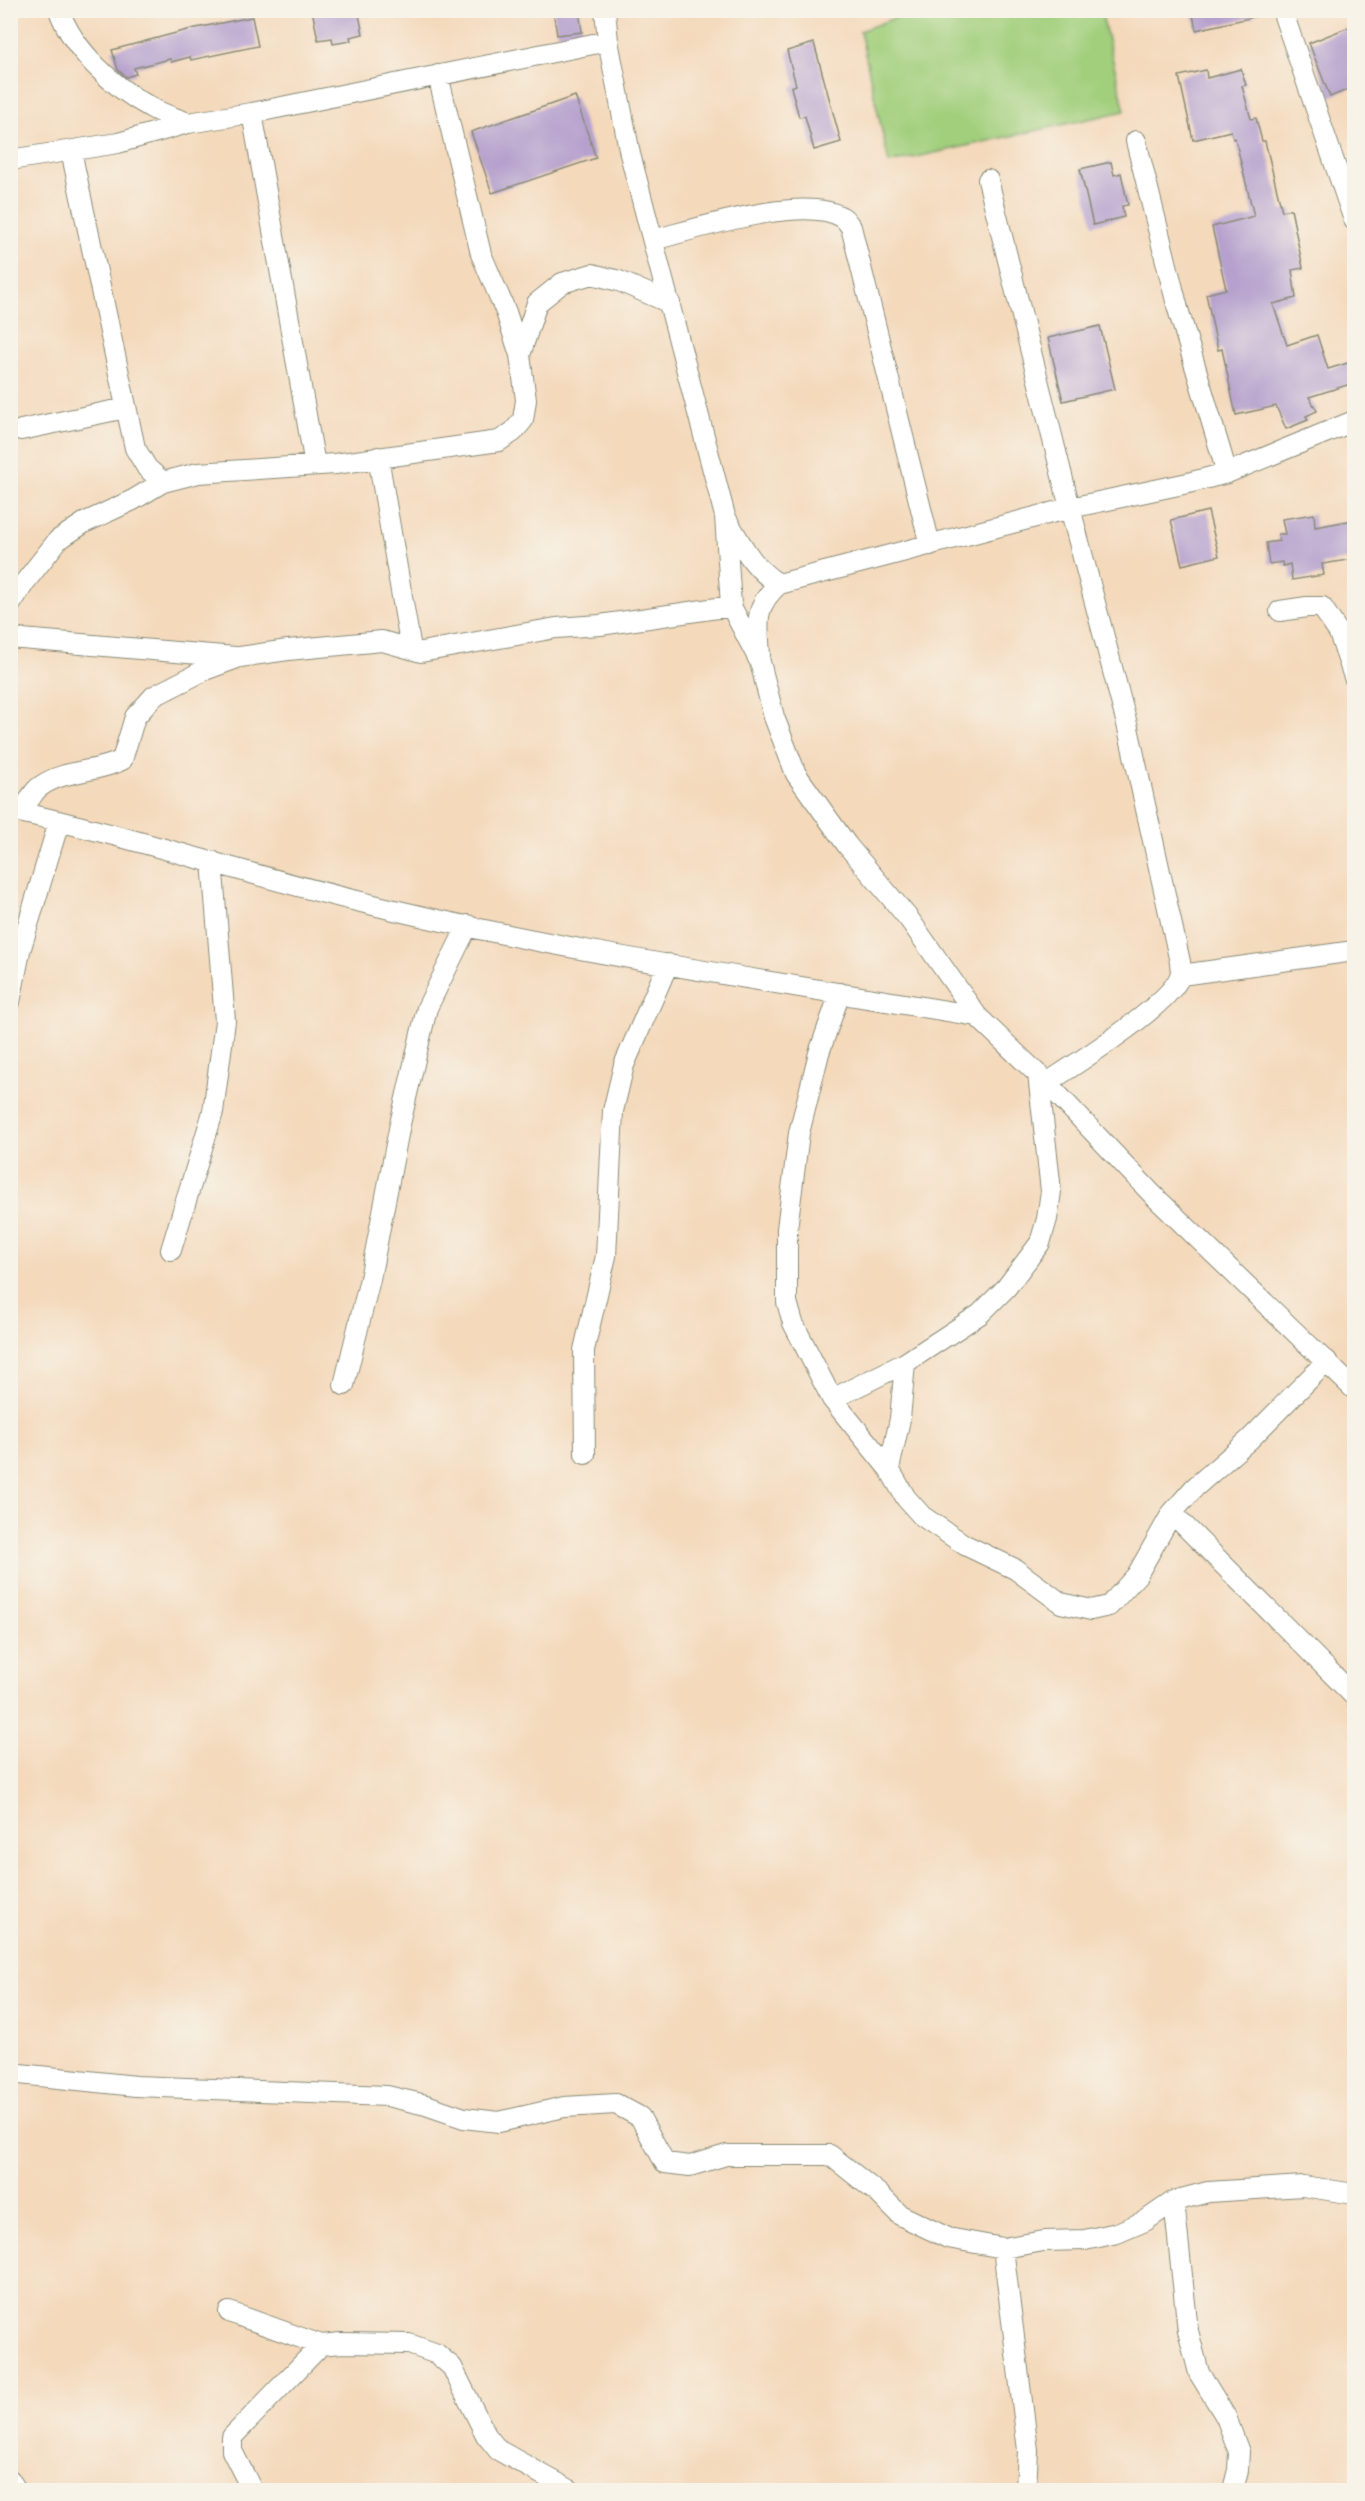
<svg xmlns="http://www.w3.org/2000/svg" width="1365" height="2501" font-family="'Gochi Hand',sans-serif">
<rect width="100%" height="100%" fill="#f7f3e8"/>
<filter id="ink" filterUnits="userSpaceOnUse"><feTurbulence type="fractalNoise" baseFrequency=".0167" numOctaves="2"/><feDisplacementMap in="SourceGraphic" scale="12" xChannelSelector="R" yChannelSelector="G"/><feConvolveMatrix kernelMatrix="1 2 1 2 8 2 1 2 1" color-interpolation-filters="sRGB"/></filter>
<filter id="wash" filterUnits="userSpaceOnUse"><feTurbulence type="fractalNoise" baseFrequency=".008" numOctaves="4" result="noise"/><feDisplacementMap in="SourceGraphic" scale="24" xChannelSelector="R" yChannelSelector="G"/><feGaussianBlur stdDeviation="1.35" result="paint"/><feColorMatrix in="noise" values="0 0 0 0 0 0 0 0 0 0 0 0 0 0 0 0 0 1.4 0 .05"/><feComposite in="paint" operator="in"/></filter>
<g filter="url(#wash)">
<rect width="100%" height="100%" fill="#f4d9bb"/>
<path fill="#a1cf7c" stroke="#608658" stroke-width="1.5" d="M913,11h188l24,100 -236,52 -29,-132z"/>
<g id="blocks">
<path fill="#b6a1ce" d="M312,10h46l5,24 -13,3 1,4 -18,3 -1,-6 -14,2z
M553,10h26l3,22 -25,3z
M1192,10h62v7l-58,13z
M252,17l6,29 -67,14 -1,-3 -19,5 -1,-3 -36,9 2,6 -10,3 -8,-7 -6,-20 79,-21z
M1354,25v62l-24,10 -21,-54z
M814,43l27,99 -27,8 -9,-34 -6,1 -8,-30 5,-2 -9,-34z
M1241,69l5,16 -4,1 9,33 5,-1 6,23h3l17,70 9,-2 12,59 -11,2 4,28 -23,6 14,41 30,-10 11,34 26,-8v22l-45,14 8,14 -11,5 2,4 -22,9 -10,-23 -40,9 -14,-66 -4,1 -12,-56 20,-5 -14,-62 42,-11 -19,-78 -2,1 -2,-8 -38,9 -14,-64 27,-6 1,8z
M575,96l21,62 -104,35 -21,-61z
M1111,162l3,13 7,-2 7,32 -6,1 2,11 -31,8 -13,-56z
M1100,326l15,63 -52,12 -15,-63z
M1208,511l11,45 -37,9 -11,-45z
M1314,514l1,13 39,-7v39l-32,5 2,11 -32,5 -2,-16 -7,2 -1,-4 -13,2 -3,-21 13,-2 -1,-7h7l-3,-15z"/>
</g>
</g>
<g filter="url(#ink)">
<use href="#blocks" fill-opacity="0" stroke="#8a8b78" stroke-width="1.5"/>
<g fill="none" stroke-linecap="round" stroke-linejoin="round">
<defs>
<path id="minor" d="M59,10c14,40 54,77 91,97 11,7 26,11 38,16
M605,10l3,31 22,113 95,362 6,90 29,56 14,55 22,57 51,71 62,74 68,97 70,67 106,112 201,194
M1282,10l72,210
M252,113l63,352
M1136,141l42,168 49,164
M71,151l64,297 12,20 16,14
M10,160l108,-17 70,-20 64,-10 356,-72
M988,180l82,328 58,220 52,234c0,4 2,10 0,14 -10,29 -105,88 -133,107
M653,240c43,-11 150,-46 189,-23 4,2 6,7 9,10l79,318
M520,355l17,-52 25,-20 30,-9 27,7 51,22
M21,430l105,-22
M378,457l33,192
M727,520c15,25 26,49 52,64
M10,605l15,-23 33,-42 26,-17 49,-23 30,-18 35,-9 137,-9 164,-23 14,-9 10,-12 3,-20 -6,-45 -14,-43 -25,-58 -43,-179
M1280,611l27,-4h15l17,26 15,44
M10,638l225,19
M760,655c-2,-32 -7,-48 19,-71l291,-76 118,-25 39,-10 127,-52
M10,810c117,25 231,63 347,91 204,51 413,80 620,115
M22,812c5,-8 11,-21 19,-26 24,-17 56,-13 81,-26l13,-43 19,-21 51,-26 35,-13 48,-7 94,-9 39,11 135,-24 44,-3 131,-19
M1181,975l173,-24
M840,993l-21,60 -20,80 -12,96v73l6,21 39,76 57,70 17,29 16,18 43,29 50,24 46,34 30,7 18,-4 28,-31 35,-62 22,-25 55,-48 78,-79
M10,1002l10,-51 39,-129
M171,1250l42,-138 12,-91 -13,-160
M344,1385l26,-106 30,-155 27,-116 41,-83
M832,1399l73,-36 75,-49 26,-26 34,-45 7,-24 4,-28 -13,-117
M585,1454l-1,-104 22,-94 7,-145 11,-46 44,-101
M889,1469l11,-50 5,-56
M1172,1513l182,183
M10,2073l126,13 251,10 39,9 38,13 35,4 65,-15 52,-3 24,13 25,46 25,3 36,-11h104l49,39 21,21 48,23 55,10 41,-7 41,-1 32,-7 28,-12 29,-20 34,-9 95,-6 51,8
M1174,2201l14,130 11,42 27,44 13,35 -1,18 -5,20
M1003,2248l25,202 -2,40
M229,2312l92,33 20,-2 68,1 28,10 15,13 34,68 12,15 72,40
M10,2480l6,10
M252,2490l-20,-39v-14l89,-92"/>
</defs>
<use href="#minor" stroke="#8a8b78" stroke-width="22"/>
<use href="#minor" stroke="#fff" stroke-width="20"/>
</g>
</g>
<rect width="1365" height="2501" fill="none" stroke="#f7f3e8" stroke-width="36"/>
</svg>
